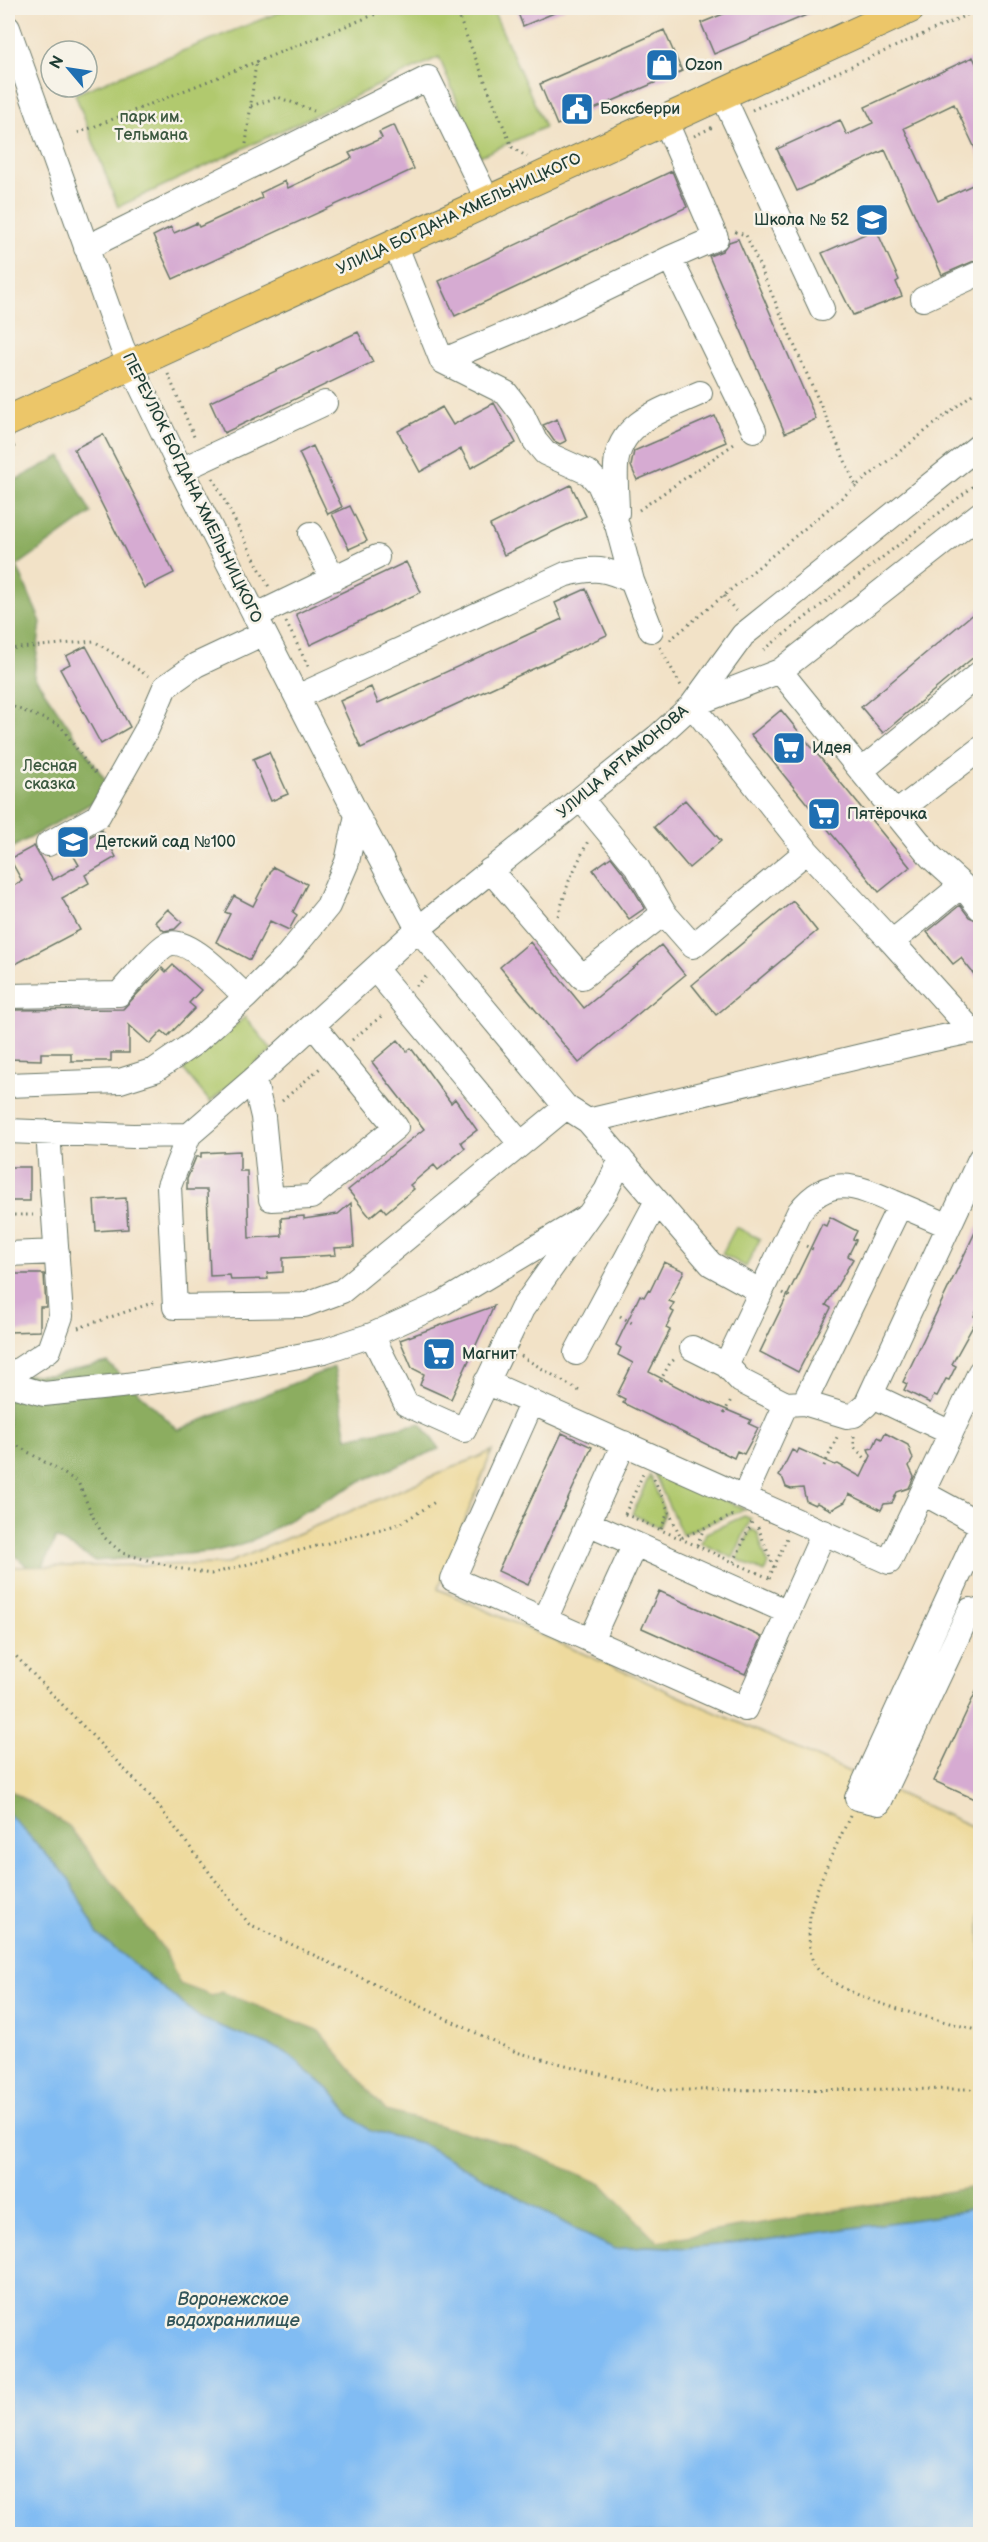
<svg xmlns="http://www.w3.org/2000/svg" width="988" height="2542" font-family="'Balsamiq Sans',sans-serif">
<rect width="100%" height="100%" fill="#f7f3e8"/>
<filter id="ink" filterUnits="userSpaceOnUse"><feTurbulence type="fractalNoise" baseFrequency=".0167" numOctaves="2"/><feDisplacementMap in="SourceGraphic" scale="12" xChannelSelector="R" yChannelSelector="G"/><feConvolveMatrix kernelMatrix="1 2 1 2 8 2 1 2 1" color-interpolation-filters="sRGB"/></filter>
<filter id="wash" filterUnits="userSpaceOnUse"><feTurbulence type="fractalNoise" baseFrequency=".008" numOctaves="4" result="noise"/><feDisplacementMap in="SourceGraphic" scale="24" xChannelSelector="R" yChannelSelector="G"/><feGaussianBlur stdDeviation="1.35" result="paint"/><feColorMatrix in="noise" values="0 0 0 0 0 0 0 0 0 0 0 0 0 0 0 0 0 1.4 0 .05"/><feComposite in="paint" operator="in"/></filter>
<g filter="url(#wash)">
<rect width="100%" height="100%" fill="#f2e2c7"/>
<path fill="#b1c96e" stroke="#688351" stroke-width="1.5" d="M290,8h202l53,119 -65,29 -41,-99 -321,150 -43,-113z
M245,1017l27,33 -62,52 -27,-33z
M736,1227l24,12 -14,28 -24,-13z
M652,1469l93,40 -63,25z
M650,1475l15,38 -6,14 -27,-13z
M744,1516l7,3 -18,39 -32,-15 5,-10z
M751,1529l6,3 11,32 -4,8 -27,-13z"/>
<path fill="#8cad61" stroke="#56754a" stroke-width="1.5" d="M61,456l30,57 -74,53 24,56 -7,54 79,115 -105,59v-366z
M107,1362l71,68 156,-63 13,71 74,-15 18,26 -78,32 -114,62 -36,9 -116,9 -39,-23 -18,39 -30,-29v-174l41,1z
M8,1789l61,37 96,125 15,33 42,8 96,38 68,81 123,33 93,40 55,57 323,-55v20l-32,9 -198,27 -65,6 -39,-2 -31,3 -29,-14 -165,-92 -51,-12 -19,-15 -19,-24 -47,-40 -85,-34 -102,-83 -29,-56 -61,-66z"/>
<path fill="#eeda9e" stroke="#868c69" stroke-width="1.5" d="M492,1451l-54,138 542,241v356l-323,55 -55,-57 -93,-40 -123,-33 -68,-81 -96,-38 -10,4 -32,-12 -15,-33 -96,-125 -61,-37v-222l218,-3z"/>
<path fill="#81bcf3" stroke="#507c94" stroke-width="1.5" d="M8,1813l61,66 29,56 102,83 85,34 47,40 19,24 19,15 51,12 165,92 29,14 31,-3 39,2 65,-6 198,-27 32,-9v328h-972z"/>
<g id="blocks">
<path fill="#d6abd2" d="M516,8h50l-43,18z
M738,8h85l-109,46 -13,-31z
M664,30l18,41 -125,54 -17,-41z
M973,57l8,17v87l-27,-57 -50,24 34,73 43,-20v77l-39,17 -57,-125 -88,41 -20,-42 63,-29 7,15 26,-12 -8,-16z
M394,125l20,44 -241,110 -20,-43 18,-9 3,6 23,-10 2,4 63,-29 -2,-5 25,-12 3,7 64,-30 -3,-5 33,-15 -3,-6z
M672,171l15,36 -232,109 -16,-35z
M876,229l23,51 -3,2 6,14 -49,19 -31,-62z
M738,239l78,180 -31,14 -76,-177 13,-5 7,-9z
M358,332l15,30 -149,71 -14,-31z
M494,403l22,40 -45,25 -10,-19 -41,23 -22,-41 44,-24 11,18z
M715,416l11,26 -89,38 -6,-14 3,-15z
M557,419l9,22 -6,3 -6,-3 -11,-16z
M103,434l71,139 -30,15 -70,-139z
M313,446l29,61 -14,7 -29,-61z
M571,485l15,31 -82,39 -14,-30z
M350,506l17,35 -18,8 -17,-35z
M406,562l15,30 -111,53 -14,-31z
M586,589l21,46 -246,113 -21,-47 31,-14 7,16 184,-84 -7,-16z
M981,607v44l-98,82 -22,-26z
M86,646l44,81 -29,17 -41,-75 10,-5 -4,-8z
M781,710l129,157 -31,25 -128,-157z
M269,752l19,42 -17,7 -18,-42z
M685,800l36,41 -32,27 -35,-41z
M102,830l14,27 -31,18 4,8 -27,15 18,32 -72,38v-79l14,-8 -12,-22 24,-13 19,34 26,-15 -10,-17z
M611,857l14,18 20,33 -16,11 -36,-49z
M273,867l34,17 -14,28 4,3 -8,15 -19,-9 -20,39 -34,-18 14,-28 -5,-2 9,-16 19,10z
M793,901l24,30 -101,84 -24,-30z
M960,905l9,12 12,5v61l-20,-25 -8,6 -26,-32z
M168,909l14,13 -7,7 -11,2 -9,-9z
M530,942l54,66 77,-63 24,30 -106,88 -79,-96z
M173,965l28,25 -12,13 6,5 -27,28 -6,-5 -12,13 -21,-19v28h-18v8h-40v-8h-30v7l-33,-1v-49l115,-1 39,-41 4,4z
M398,1040l9,11 4,-3 40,55 4,-4 22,31 -16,12 4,6 -27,22 -4,-5 -24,20 4,4 -28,23 -4,-5 -12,10 -22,-27 76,-61 -52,-67z
M240,1151v20h7l2,67 33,-2 -1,-18 23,-2v3l34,-5 13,-11 3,44 -19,1 1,7 -53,3v14l-16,1 1,6 -37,1 -1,-5 -20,1 -3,-86h-20v-11l9,-22h5v-4z
M8,1167h22v34h-22z
M126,1198l2,31 -32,2 -2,-31z
M830,1217l27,14 -4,8 3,1 -8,16 5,3 -27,46 5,3 -33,64 -38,-20 62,-128 4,2z
M981,1220v83l-7,13 4,1 -26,47 4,2 -7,14 -3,-1 -9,17 -3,-1 -4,8 -26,-13 3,-6 -4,-2z
M664,1262l20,9 -15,30 5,2 -4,7 4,2 -8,16 4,2 -21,42 54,28 48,20 -2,4 9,4 -14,26 -7,-3 -3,7 -111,-55 2,-4 -8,-4 16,-32 -15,-8 3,-7 -5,-3 24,-50 4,2 4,-7 2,1z
M8,1274h36l2,33h-6v24l-32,1z
M494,1306l-43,93 -31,-14 4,-11 -12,-6 -12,-28z
M562,1433l30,14 -64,138 -30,-14z
M885,1433l23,12 5,14 -4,7 5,11 -5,11 -12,4 -5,11 -8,1 -3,6 -32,-16 -4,8 -14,8 -14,-7 -2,2 -9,-4 -3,-13 -12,1 -5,-2 -3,-8 -4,-3 13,-26 5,3 2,-4 36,16 3,-1 23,13 10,-21 -3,-7 5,-1 5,-11 4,2z
M659,1591l103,46 -17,37 -103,-46z
M981,1681v121l-47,-21z"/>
</g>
</g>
<g filter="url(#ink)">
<use href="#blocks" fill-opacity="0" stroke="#697767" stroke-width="1.5"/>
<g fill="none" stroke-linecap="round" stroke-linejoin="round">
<defs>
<path id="minor" d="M8,28l114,319 59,123 176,345 61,114 148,178 22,14 341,-81 43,-9 8,1
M722,94l100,215
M665,120l51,118 -46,20 84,172
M395,244l47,117 116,-49 112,-54
M86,248l342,-170 60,123
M923,299l57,-26
M442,361l64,32 16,21 13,27 10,12 44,20 10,11 18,41 15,56 19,49
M181,470l144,-67
M617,513c0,-15 -2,-31 -1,-47 2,-45 50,-57 84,-73
M311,534l22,45
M255,616l122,-59
M780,671l151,186 31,28 18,23
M297,697l269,-123c29,-7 39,-6 66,7
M861,771l119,-98
M581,799l56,68 27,46
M896,813l84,-64
M48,844l50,-28 48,-85 19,-44 31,-22 68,-32
M490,870l92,107 82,-64 29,33 114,-95
M962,885l-70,57 80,89
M892,942l-85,-91 -115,-146 88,-34 200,-157
M375,969l145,174
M8,996l111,-2c9,-10 40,-47 49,-50 21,-8 63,39 78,53
M254,1079l9,38 8,82 40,-2 85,-70 -83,-102
M8,1085l112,-4 35,-11 38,-26 53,-47 40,-40 42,-51 19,-44 10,-47
M588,1121l123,143 49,27
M8,1131l125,5 56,-1 65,-56 164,-150 239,-192 35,-32 51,-70 237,-190
M189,1135l-20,51 6,121 129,-2 38,-14 224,-184
M8,1254l49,-2
M372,1335l34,69 58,26 58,-121 84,-118 15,-32
M692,1348l34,17 15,16 45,23 18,-1 43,13 7,-1 12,-10 114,-246
M576,1353l81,-152
M726,1365l73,-153c30,-38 56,-27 94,-10 19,8 38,16 56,24
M8,1377l41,-27 12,-34 -13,-184
M486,1382l403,180 91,-190
M8,1384l36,10 76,-8 80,-11 124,-24 48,-16 71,-32 145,-87
M871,1395l80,38
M532,1402l-79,177 292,130 79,-177
M804,1403l96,-198
M923,1493l57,31
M744,1497l42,-93
M588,1523l200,89
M980,1529l-123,269 22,5 91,-193 10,5
M545,1620l79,-177
M591,1640l44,-96"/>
<path id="major" d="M8,421l902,-413"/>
</defs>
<use href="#minor" stroke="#697767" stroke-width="26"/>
<use href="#major" stroke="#697767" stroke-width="32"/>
<path stroke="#697767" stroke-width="3" stroke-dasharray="1.5 4.5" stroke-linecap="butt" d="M455,8l57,139 15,10
M251,106l27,-9 36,14
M752,110l228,-101
M78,133l313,-125
M694,136l21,-10
M246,144l10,-82
M735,232l11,3 110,251 124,-98
M168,374l27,65
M8,449l9,-4
M213,478l56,109
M639,510l98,-68
M724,596l14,18
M286,622l24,48
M670,640l186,-154
M660,647l21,39
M8,649l86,-8 54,35
M764,650l216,-169
M8,705l52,20 32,46 6,3
M558,916l11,-35 19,-40
M416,986l13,-12
M352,1040l32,-26
M282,1101l38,-33
M8,1215h25
M806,1246l9,4
M783,1293l9,5
M620,1316l12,7
M78,1328l77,-26
M521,1356l60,36
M660,1381l10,-18 6,-5
M724,1413l8,-15
M854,1436v11l16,16
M8,1440l70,42 16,37 11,19 17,15 55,15 34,6 189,-50 35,-22
M8,1440l4,-18 -3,-17
M824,1466l14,-31
M654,1479l27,59 53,-23
M625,1514l144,64
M625,1514l18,-40
M758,1527l16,41
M661,1529l7,-17
M697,1545l7,-17
M734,1562l18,-40
M769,1578l18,-40
M8,1648l145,151 96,125 267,128 145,38 319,-1
M850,1816c-13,29 -29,59 -38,89 -4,13 -5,51 4,62 26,34 123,52 164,64"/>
<use href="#minor" stroke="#fff" stroke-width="24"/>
<use href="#major" stroke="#ecc669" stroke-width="30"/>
</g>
</g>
<defs>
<symbol id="shop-square" viewBox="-11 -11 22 22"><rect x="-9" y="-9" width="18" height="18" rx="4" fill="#1f6fb2" stroke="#f7f3e8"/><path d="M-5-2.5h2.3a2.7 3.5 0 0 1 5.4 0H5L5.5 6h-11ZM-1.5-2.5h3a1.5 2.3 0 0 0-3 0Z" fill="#fff"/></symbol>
<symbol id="civic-square" viewBox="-11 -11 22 22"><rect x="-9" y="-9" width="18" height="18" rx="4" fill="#1f6fb2" stroke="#f7f3e8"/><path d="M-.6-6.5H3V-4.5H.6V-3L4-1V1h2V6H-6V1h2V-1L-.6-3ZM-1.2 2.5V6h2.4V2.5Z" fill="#fff"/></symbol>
<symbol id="school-square" viewBox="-11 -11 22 22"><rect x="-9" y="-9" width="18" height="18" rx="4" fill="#1f6fb2" stroke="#f7f3e8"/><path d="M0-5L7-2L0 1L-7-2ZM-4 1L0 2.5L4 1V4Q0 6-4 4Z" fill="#fff"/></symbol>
<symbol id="supermarket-square" viewBox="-11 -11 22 22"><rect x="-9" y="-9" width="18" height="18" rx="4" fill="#1f6fb2" stroke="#f7f3e8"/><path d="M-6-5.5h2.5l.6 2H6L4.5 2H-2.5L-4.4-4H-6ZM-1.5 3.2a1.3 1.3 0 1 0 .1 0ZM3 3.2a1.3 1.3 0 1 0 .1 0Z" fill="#fff"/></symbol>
</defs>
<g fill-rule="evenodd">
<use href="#shop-square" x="643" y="46" width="38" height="38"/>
<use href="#civic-square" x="558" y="90" width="38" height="38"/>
<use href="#school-square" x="853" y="201" width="38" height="38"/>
<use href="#supermarket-square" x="770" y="729" width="38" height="38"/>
<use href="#supermarket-square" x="805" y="795" width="38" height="38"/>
<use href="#school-square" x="54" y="823" width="38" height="38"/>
<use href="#supermarket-square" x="420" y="1335" width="38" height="38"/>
</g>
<g text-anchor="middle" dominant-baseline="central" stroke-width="5" stroke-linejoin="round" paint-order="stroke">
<g font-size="16" fill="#1f3d34" stroke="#f7f3e8" text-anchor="start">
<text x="685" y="65">Ozon</text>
<text x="600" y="109">Боксберри</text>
<text x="849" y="220" text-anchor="end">Школа № 52</text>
<text x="812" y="748">Идея</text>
<text x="847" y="814">Пятёрочка</text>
<text x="96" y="842">Детский сад №100</text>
<text x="462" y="1354">Магнит</text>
</g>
<g font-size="16" fill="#3c5940" stroke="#f7f3e8">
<text x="151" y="117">парк им.<tspan x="151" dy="18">Тельмана</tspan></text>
<text x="50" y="766">Лесная<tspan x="50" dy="18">сказка</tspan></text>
</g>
<g font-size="16" fill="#1f3d34" stroke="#f7f3e8">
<text transform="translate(459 214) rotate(-25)">УЛИЦА БОГДАНА ХМЕЛЬНИЦКОГО</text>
<text transform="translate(192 488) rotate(64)">ПЕРЕУЛОК БОГДАНА ХМЕЛЬНИЦКОГО</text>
<text transform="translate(623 762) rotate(-40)">УЛИЦА АРТАМОНОВА</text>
</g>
<g font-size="18" font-style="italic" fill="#33565a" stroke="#f7f3e8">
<text x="233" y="2299">Воронежское<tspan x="233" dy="21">водохранилище</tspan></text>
</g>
</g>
<rect width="988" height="2542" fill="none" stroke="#f7f3e8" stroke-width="30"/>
<g transform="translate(69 69) rotate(299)"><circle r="28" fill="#f7f3e8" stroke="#a1aaa0" stroke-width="1.5"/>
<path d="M0-4.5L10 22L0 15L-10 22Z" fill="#1f6fb2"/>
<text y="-9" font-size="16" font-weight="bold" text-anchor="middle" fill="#1f3d34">N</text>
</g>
</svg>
